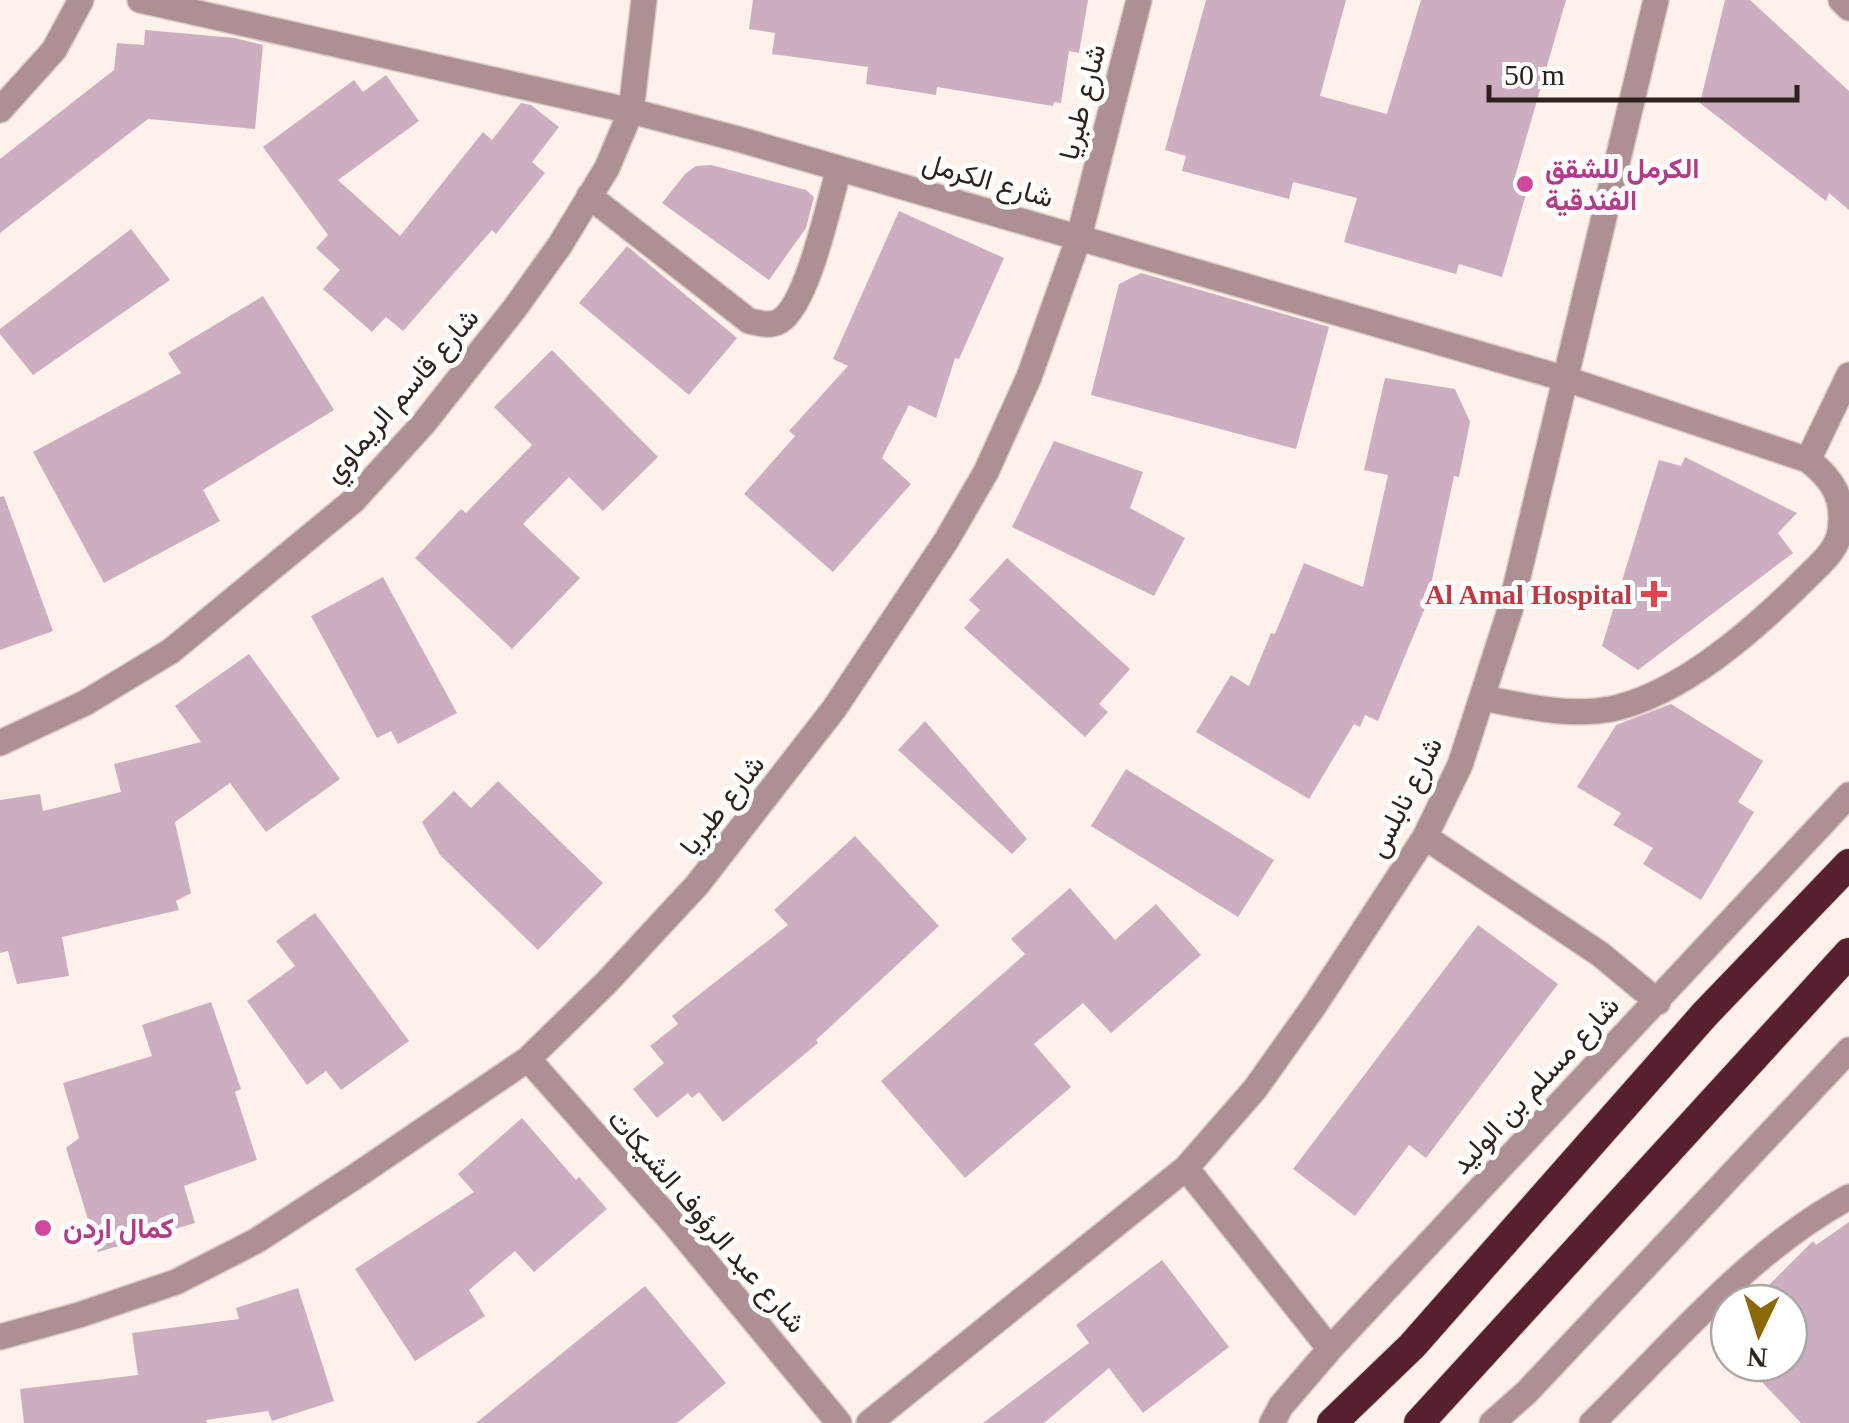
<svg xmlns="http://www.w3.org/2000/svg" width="1849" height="1423" font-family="'Times New Roman',Vazirmatn,serif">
<rect width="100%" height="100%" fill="#fef1ea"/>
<path fill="#cdaec0" d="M753,0h335l-9,53 -10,-2 -8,52 -7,-1 -1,4 -116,-19 -1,8 -70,-11 2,-17 -96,-13 3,-21 -26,-4z
M1206,0h140l-26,96 67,18 34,-114h145l-52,180 15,4 -27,93 -43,-13 -3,10 -112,-32 13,-44 -64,-16 -4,17 -107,-28 4,-15 -21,-6z
M1725,0h25l99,91v119l-20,-17 -3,8 -126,-98z
M145,30l90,8 28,7 -8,84 -107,-10 -148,114v-74l114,-89 3,-27 27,2z
M386,75l33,46 -81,59 62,56 83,-104 9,8 29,-37 10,2 28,22 -27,35 13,11 -49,61 -4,-4 -89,101 -17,-14 -14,15 -49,-43 17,-19 -24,-22 12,-13 -65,-88 91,-67 9,12z
M711,165l95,25 8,7 -8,31 -37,52 -107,-77 23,-29 11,-8z
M899,211l105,47 -45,101 -4,-1 -19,60 -27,-13 -27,53 29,26 -78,88 -89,-78 51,-58 -6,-5 59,-65 -15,-7z
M131,229l39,51 -137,95 -33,-41v-5z
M627,246l110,92 -48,57 -110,-92z
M1141,273l188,54 -33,122 -205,-54 28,-111z
M263,296l71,114 -131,80 17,31 -116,62 -71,-131 148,-79 -13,-20z
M552,350l106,107 -55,54 -34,-34 -46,47 57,54 -68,71 -97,-91 46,-49 5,4 66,-68 -38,-38z
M1385,378l70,11 15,33 -11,55 -5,-1 -27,127 -49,118 -13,-6 -5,12 -6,-3 -45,75 -113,-67 35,-57 18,11 22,-53 4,1 29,-71 59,24 25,-112 -24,-5z
M1054,441l89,31 -13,36 55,30 -31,58 -142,-69z
M1685,457l112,56 -19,20 15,20 -155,117 -36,-24 57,-186 22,6z
M4,496l49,135 -53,19v-153z
M1007,558l123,111 -31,35 9,8 -23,25 -121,-109 16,-18 -11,-10z
M383,577l74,136 -59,31 -7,-13 -14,7 -66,-122z
M249,654l91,125 -74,53 -36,-49 -55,39 16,71 -15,8 3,9 -117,27 7,39 -52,8 -9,-33 -8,2v-153l40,-6 3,17 78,-19 -7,-28 87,-22 -26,-36z
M1671,704l92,57 -25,41 16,10 -53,88 -58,-36 10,-16 -40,-23 8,-12 -44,-26 39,-62z
M925,721l102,118 -15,15 -114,-104z
M1126,769l148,91 -36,57 -147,-91z
M498,781l105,102 -65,67 -98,-95 -18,-33 32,-31 17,17z
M855,836l84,90 -123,114 2,3 -95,79 -24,-30 -7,6 -4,-5 -31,25 -24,-29 31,-26 -14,-17 28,-22 -6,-8 116,-91 -14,-15z
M1070,888l45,52 41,-36 45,51 -90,78 -28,-30 -49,41 37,43 -106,91 -84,-97 144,-127 -14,-15z
M315,913l94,128 -68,49 -15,-19 -19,14 -60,-84 48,-35 -19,-25z
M1478,925l80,59 -132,174 -17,-13 -54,71 -62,-47z
M211,1002l30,87 -6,3 22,68 -73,26 11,37 -97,29 -32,-104 13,-10 -16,-55 89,-27 -10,-31z
M522,1118l54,62 3,-3 28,32 -73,63 -19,-21 -46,39 16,26 -70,45 -60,-92 119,-77 -16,-18z
M1849,1222v201h-48l-57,-60h45v-60h-38l62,-62 3,4z
M1162,1260l67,87 -86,66 -34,-45 -65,55h-61l106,-80 -13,-18z
M645,1286l81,97 -49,40h-201z
M298,1288l36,113 -62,20 -4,-10 -62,9 1,3h-183l-4,-34 118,-14 -6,-42 107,-14 -3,-11z"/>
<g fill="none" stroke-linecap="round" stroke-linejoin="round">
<defs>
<path id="minor" d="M140,0l491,111 107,28 828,240 242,81c25,19 37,39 32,71 -3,20 -21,34 -35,48 -50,50 -123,115 -194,130 -43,8 -86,-3 -128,-11
M1841,0l8,8
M0,110l54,-60 27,-50
M589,196l160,125c10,2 21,6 31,0 28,-17 49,-119 59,-152
M1808,460l41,-85
M0,743l85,-40 86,-52 182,-150 71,-78 91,-115 45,-63 47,-77 24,-57 13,-111
M1425,837l175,117 58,48
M528,1059l147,166 164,198
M1186,1168l144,181
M0,1337l79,-22 97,-33 80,-41 100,-65 172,-117 78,-76 91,-98 137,-176 112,-168 40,-69 43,-95 50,-140 60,-237
M869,1423l317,-255 69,-79 59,-83 111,-169 35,-72 50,-155 146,-610
M1272,1423l9,-17 49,-57 519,-554
M1492,1423l35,-31 322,-342
M1592,1423c81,-79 157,-172 257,-226"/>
<path id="highway" d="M1332,1423l80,-77 293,-332 144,-150
M1419,1423l430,-470"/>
</defs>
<use href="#minor" stroke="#d9ccc5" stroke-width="28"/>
<use href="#highway" stroke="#d9ccc5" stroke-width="32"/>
<use href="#minor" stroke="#ad8f94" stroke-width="25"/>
<use href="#highway" stroke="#57202e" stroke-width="30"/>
</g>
<g fill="#d1479c" stroke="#fff" stroke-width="4">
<circle cx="1525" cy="184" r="10"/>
<circle cx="43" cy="1228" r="10"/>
</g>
<path fill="#e0444e" stroke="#fff" stroke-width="4" d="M1649 579h10v10h10v10h-10v10h-10v-10h-10v-10h10z"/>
<g text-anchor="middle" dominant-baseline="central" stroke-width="10" stroke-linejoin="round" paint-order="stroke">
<g font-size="28" fill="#2e221c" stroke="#fff">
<text transform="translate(1082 102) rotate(-76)">شارع طبريا</text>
<text transform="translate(988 180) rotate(16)">شارع الكرمل</text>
<text transform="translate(401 395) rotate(-49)">شارع قاسم الريماوي</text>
<text transform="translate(1405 797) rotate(-63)">شارع نابلس</text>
<text transform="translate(722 805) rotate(-52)">شارع طبريا</text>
<text transform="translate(1535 1085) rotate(-47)">شارع مسلم بن الوليد</text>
<text transform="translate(707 1221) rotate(49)">شارع عبد الرؤوف الشيكات</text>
</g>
<g font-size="28" font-weight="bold" fill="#b23c85" stroke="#fff" text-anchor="start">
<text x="1545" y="168">الكرمل للشقق<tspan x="1545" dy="32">الفندقية</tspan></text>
<text x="63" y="1228">كمال اردن</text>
</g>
<g font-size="28" font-weight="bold" fill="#be3a42" stroke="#fff" text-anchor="end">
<text x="1632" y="594">Al Amal Hospital</text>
</g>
</g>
<g transform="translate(1759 1333) rotate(184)"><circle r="48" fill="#ffffff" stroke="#aba7a4" stroke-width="2.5"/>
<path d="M0-8L18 38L0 25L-18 38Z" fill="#8b6909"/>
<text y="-15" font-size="28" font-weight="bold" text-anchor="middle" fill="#2e221c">N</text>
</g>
<path d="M1489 85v15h308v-15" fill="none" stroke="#2e221c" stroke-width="5"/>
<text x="1504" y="85" font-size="30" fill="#2e221c" stroke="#ffffff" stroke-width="8" paint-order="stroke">50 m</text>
</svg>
